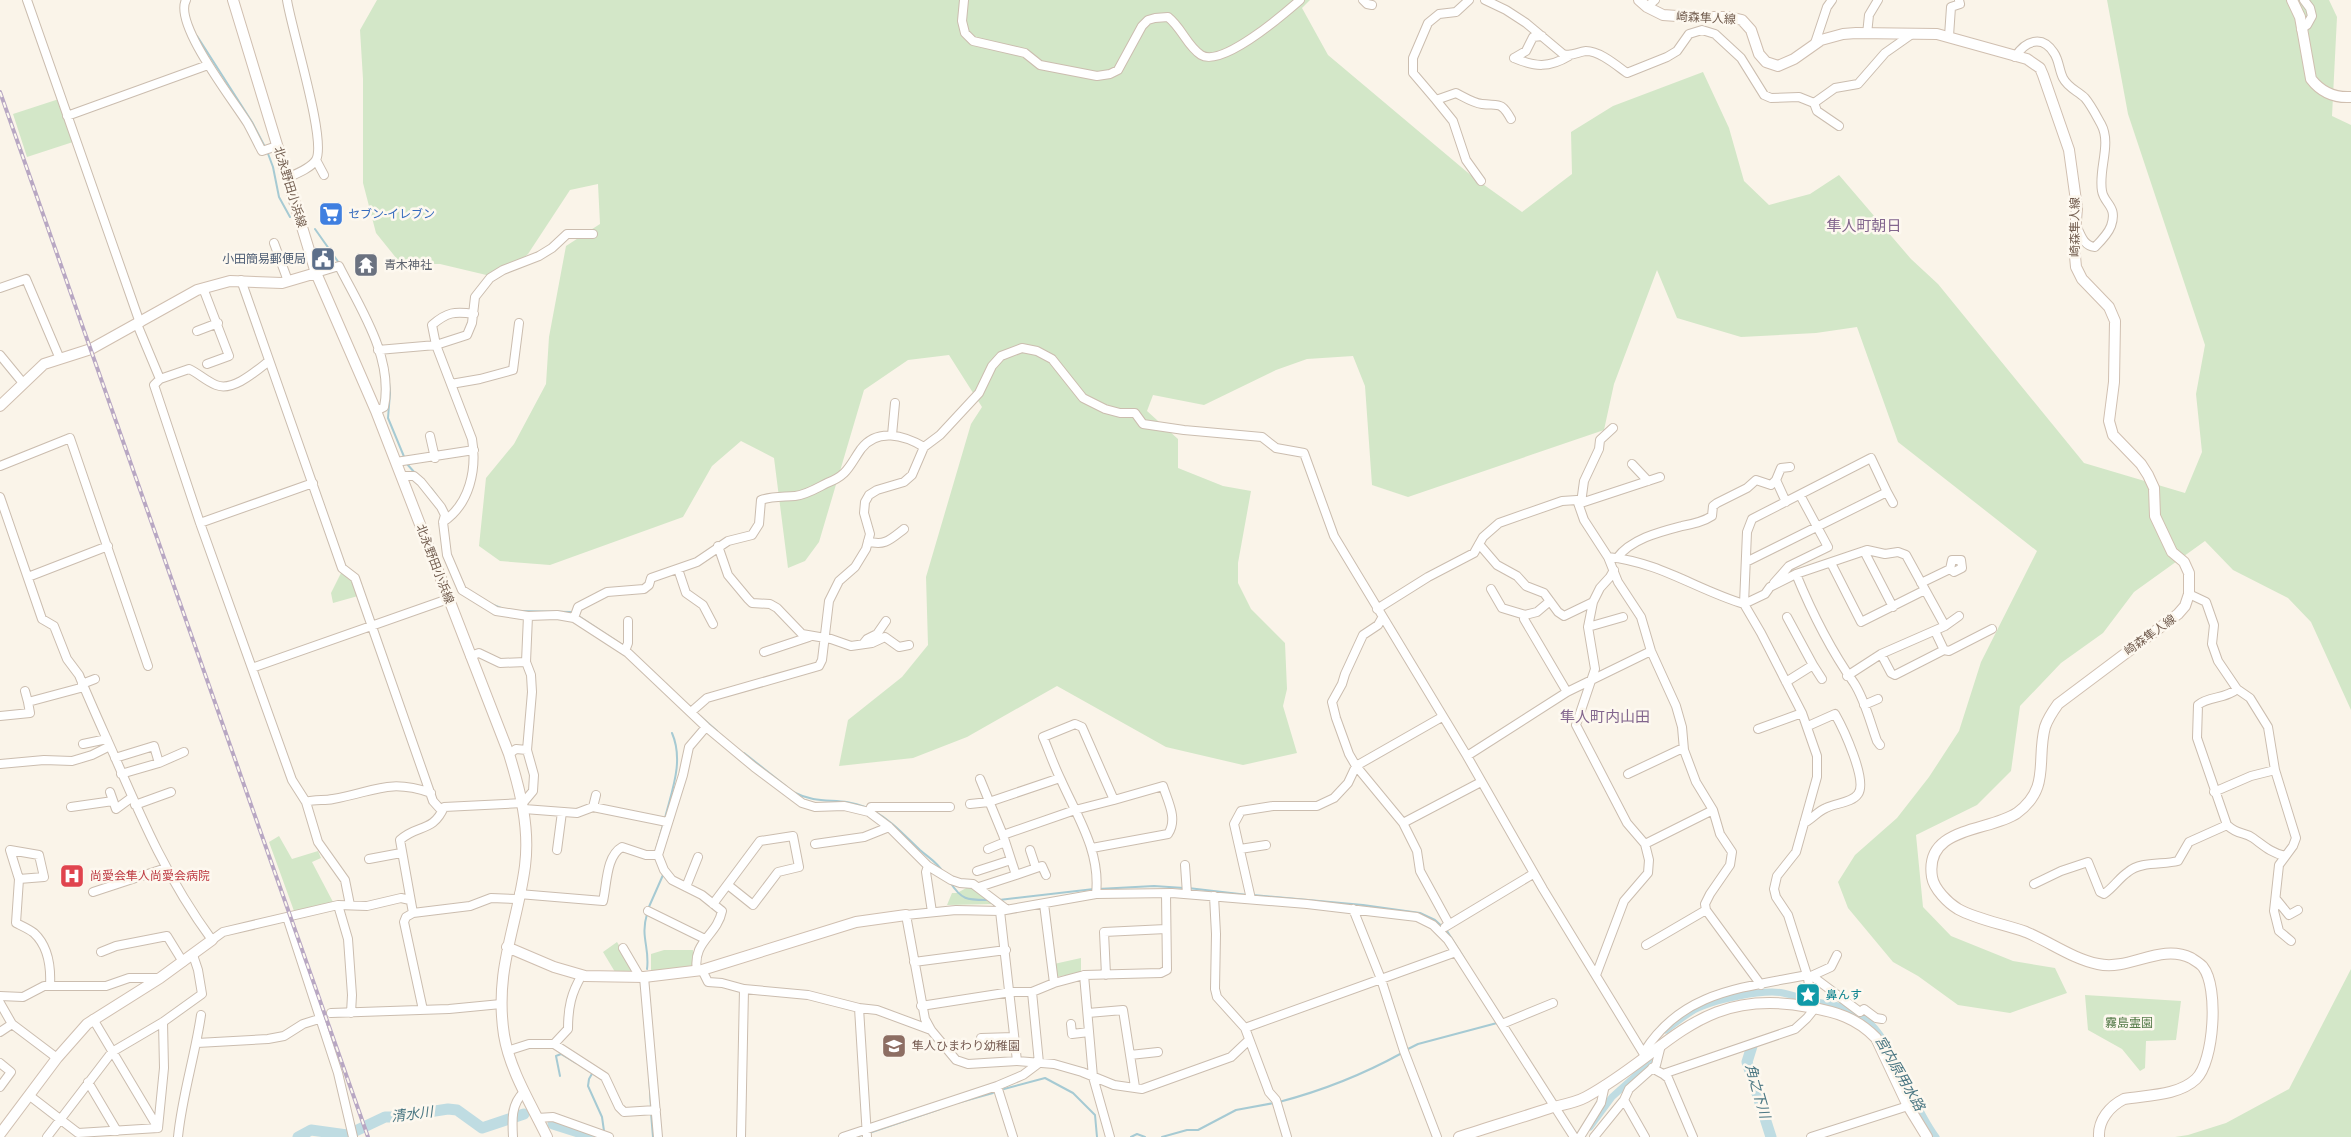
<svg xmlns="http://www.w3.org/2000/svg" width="2351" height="1137" font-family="'Roboto Condensed','Noto Sans JP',sans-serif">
<rect width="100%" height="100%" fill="#faf4e9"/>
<path fill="#d3e7c8" d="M377,0h933l-8,8 26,47 145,122 49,35 50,-38 -1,-42 42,-26 90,-34 26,56 15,53 25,24 41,-11 29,-19 72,84 27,25 146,179 101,30 17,-41 -6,-58 9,-49 -77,-231 -21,-114h222l8,17 -5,99 19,9v585l-40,-88 -23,-24 -55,-28 -28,-29 -71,51 -31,41 -42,30 -41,43 -9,65 -34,34 -61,30 7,72 28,29 62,25 42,7 12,25 -57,20 -52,-8 -40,-29 -25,-14 -45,-54 -10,-26 17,-27 42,-37 32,-41 30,-46 22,-69 56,-111 -139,-109 -41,-115 -41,6 -75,4 -64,-19 -20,-48 -43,114 -10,46 -196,67 -36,-12 -7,-99 -12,-30 -46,3 -31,11 -72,35 -51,-10 -6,16 31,28v29l45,18 28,5 -13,72v20l13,26 34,34 2,46 -4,17 14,47 -54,12 -77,-18 -109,-61 -90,51 -54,21 -74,8 9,-46 54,-43 26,-32 -2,-68 45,-153 11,-17 -33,-52 -41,5 -44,30 -45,152 -14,19 -17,7 -14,-110 -33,-17 -29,25 -29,51 -133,48 -50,-4 -21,-15 7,-68 28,-34 32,-60 3,-47 17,-91 34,-22 -2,-40 -28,6 -42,64 -29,24 -59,-14h-39l-25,-31 -13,-50v-104l-3,-49z
M59,99l14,43 -46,15 -14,-43z
M342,571l11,9 5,16 -25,7 -2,-10z
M279,836l13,23 26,-8 3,7 -9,4 21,40 -39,9 -25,-69z
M970,886l27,18 -50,1 5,-12h5z
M617,942l18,29 -20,1 -12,-20z
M664,950h29l1,17 -43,4v-17z
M1081,958v15l-27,4v-13z
M2351,969v168h-176l13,-2 38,-12 63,-34z
M2085,995l96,6 -5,39 -30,1 -1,27 -5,3 -18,-22 -34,-19z"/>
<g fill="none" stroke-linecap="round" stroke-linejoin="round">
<path stroke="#a6cad3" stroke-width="2" d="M197,36l55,86 13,25
M267,151l6,16 6,30 11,20
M315,229l24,34
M388,372l2,21 -2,25 17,41
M407,464l8,9
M431,488l6,8
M491,604l10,4
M518,611l53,1
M580,617l44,29
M636,656l31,29
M700,716l17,15
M744,753l43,34
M793,792c27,14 46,4 72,15
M874,811c18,10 31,25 46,39 9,8 17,12 23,22
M665,818c7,-28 19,-57 7,-85
M655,853l8,-28
M950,882c12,19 18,18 39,18
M1188,888l60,7
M1098,889l56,-3 30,2
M1253,895l110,10 57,8 15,7 12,11 17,27
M999,900l95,-11
M648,909l15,-34 -1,-3
M647,914c-7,23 3,34 0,55
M1488,996l16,25
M645,1029l2,20
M1406,1050l12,-6 79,-21
M593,1072l-4,7 -1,7 14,31 2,14
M649,1073l2,35
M560,1076l-4,-20 5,-2 15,9
M1004,1089l41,-11 28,15 22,22 2,22
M1279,1102c42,-11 85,-28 123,-49
M957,1103l36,-10
M651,1113l2,24
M869,1133l71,-24
M856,1137l9,-3
M1131,1137l6,-3 8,3
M1162,1137l25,-7h11l38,-20 38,-7"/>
<path stroke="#bfdce2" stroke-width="7" d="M1666,1030c9,-7 18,-14 28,-20 18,-10 69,-21 89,-17 11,2 22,7 33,9 19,3 39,5 53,20 29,29 41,80 67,115
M1590,1127l22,-30 41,-37"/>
<path stroke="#bfdce2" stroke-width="11" d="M1752,1046l-5,16 24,75
M553,1124l41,13
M298,1137l13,-7 36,5 38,-18h11l52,-8 9,1 25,18 42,-14"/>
<defs>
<path id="street" d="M27,0l113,323
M186,0c-13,24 48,101 62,124 5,9 9,18 14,27l15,-5
M964,0l-2,21 3,12 8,8 52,12 15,12 57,11 13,-2 8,-4 24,-44 6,-6 7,-2 13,-1c14,11 19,29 33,38 21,13 83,-41 99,-55
M1363,0l4,4 5,1
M1469,0l-13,12 -17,2 -11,9 -15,35v15l23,27 20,-7c8,4 17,10 26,11 17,2 19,-3 29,15
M1485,0l21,10 20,13 37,31c9,3 14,-2 23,-3 14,0 31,15 41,22l40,-16 10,-6 12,-17 13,-4 13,4 26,24 23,37 7,3 28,-1 15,6 21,-15 23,-4 27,-31 27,-19
M1647,7l8,-7
M2301,29l6,-4 5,-9 -2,-8 -6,-8
M1867,34l2,-19 9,-15
M1949,36l2,-29 9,-3 -1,-4
M1815,43l12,-36 5,-7
M2015,57c10,-16 27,-23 39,-4 5,7 5,17 9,25 5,10 15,13 22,20 6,7 11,17 16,26 11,20 -3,45 1,67 2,13 16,15 9,35 -3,8 -10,15 -16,21 -11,-1 -14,-11 -18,-20
M1514,58c21,9 35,10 55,-2
M1514,58l12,-7 7,-14 9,-1
M1436,100l17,21 13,39 15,21
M1814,103l3,8 22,15
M67,116l141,-51
M316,160l8,15
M287,178c9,-4 24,-10 29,-18 11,-19 -25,-132 -29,-160
M274,243l14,38
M316,273l23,-7c21,42 55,92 45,141l-8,4
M241,280l101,288 13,10 78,223 9,10
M0,288l26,-9 34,80
M203,288l26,68 -22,8
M474,314c-19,-3 -27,-2 -42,11l4,20 31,-10 5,-12 3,-26 15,-19 13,-8 36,-14 13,-8 15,-14h26
M137,324l23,55
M197,331l21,-8
M378,350l58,-5 36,94c5,30 -2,65 -29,83
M0,355l23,28
M269,361c-13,10 -36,31 -53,24 -10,-4 -18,-12 -27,-16l-29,10 -6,6 46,138 92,257 14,22 12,40 27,38 5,25
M451,384l29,-5 33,-9 6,-47
M892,435l3,-32
M430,436l5,22
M396,462l78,-12
M1632,464l16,17
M0,466l70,-28 78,228
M401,476h13l7,6 20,25 4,8 -2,7 4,33 15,35 34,21 32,5 29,-1 17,3 54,35 78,74 48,40 48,36 13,4 29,-1 25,6 20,15 39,39 23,14 9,3 13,1 33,25
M1776,480l5,-12 9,-1
M1887,492l6,11
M0,497l42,122 12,7 13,33 12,16c11,27 23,53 35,80 29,67 54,125 98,185l11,-8 115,-27 29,1 34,-8 9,2
M1577,500l7,20 24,37 10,25 23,35 10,34 25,55 6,21 2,23 12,32 17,28 7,24 12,18 -2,13 -20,29 -5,10 1,6 55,75
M1581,503l3,-22 15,-32 1,-9 13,-12
M200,523l113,-40
M868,541c16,6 23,-2 36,-12
M1479,544l18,21 20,11 9,10 18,7 14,19 6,4 29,-14
M718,546l10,29 20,24 4,4 18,1 7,4 25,26 29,5 20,7 21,-3 13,-6 14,10 10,-2
M1864,551l29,56
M1608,557c52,5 89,33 136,47l21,-10 5,-7 26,-13 71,-24 18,4 13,-2 8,3 39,71 -64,28 -34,22
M1617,558c14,-19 42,-26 65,-32 11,-2 21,-4 30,-10l1,-10 4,-3 30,-15 9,-8 15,5 5,-5 10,22
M1746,562l141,-70 -16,-34 -119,61 -5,13 -3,72 17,29 41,80 15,43v21l-21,75 -19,24 -3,13 2,8 12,18 20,63 2,15 -1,14
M1831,563l30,59 64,-32
M678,569l8,24 17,12 10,19
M1796,574c16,39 34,75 58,109 11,17 16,39 23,58l3,4
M28,577l80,-31
M1774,583l15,-17 39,-19 -28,-52
M1921,583l29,-14 2,-9h9l1,8 -8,4 -4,-3
M1491,589l11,19 23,7
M2189,594l17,8 8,23 -2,19 6,17 19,28 13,9 18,29 7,43 21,68 -3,8 -14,19 -5,46 5,20 12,10
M1550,601l-13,11 -12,3 -1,4 43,73
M1377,609l51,-32 46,-24 9,-16 16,-14 63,-22 15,-1 4,3 79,-26
M574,618l4,-11 29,-15 37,-3 5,-4 2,-7 46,-16 31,-21 24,-6 7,-11 2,-24c12,-4 21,-3 34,-4 11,-1 22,-8 32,-13 21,-8 22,-17 34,-34 16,-21 43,-14 63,-2
M1382,618l-4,7 -15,10 -18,39 -3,10 -10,18 4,16 13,36 7,12 47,57 14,28 3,20 29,53
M1945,626l14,-10
M1588,627l35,-10
M863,644l4,-5 10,-5 9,-13
M1944,650l5,1 43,-22
M625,651l3,-8v-22
M764,652l45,-15
M1881,654l10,19 4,2 49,-25 -9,-19
M470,656l9,-3 21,10 26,-1
M1813,665l9,14
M252,668l196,-69
M1786,682l27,-17 -26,-48
M82,684l13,-5
M2237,689c-11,10 -29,7 -39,16l-1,33 30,87c12,11 16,6 26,13 10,7 18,15 32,18
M25,691l3,11
M1864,705l14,-6
M691,712l16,-14 112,-32 3,-6 7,-59 10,-20 16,-14 11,-18 4,-15 -6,-21 1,-11 4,-7 8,-5 27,-8 8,-7 12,-28 16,-12 39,-42 13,-27 9,-10 21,-8 15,3 15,8 31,39 22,11 15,4h15l8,11 41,6 78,7 14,11 28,5 30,83 133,220 76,133 102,167
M0,716l30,-3 -2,-11 56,-15
M1758,729l44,-16
M83,744l24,-5
M509,754l7,-5 11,1
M1467,756l100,-64 84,-41
M115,758l39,-12 5,17
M0,764l44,-4 28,1 20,-6 18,-9
M121,774l38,-11 25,-11
M1628,774l55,-26
M110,792l6,17 15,-11
M2214,792l37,-16 24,-6
M306,802c9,-3 18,-1 27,-3 41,-7 55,-21 98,-6
M970,804l19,-2 71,-24
M135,805l36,-13
M71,807l42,-6
M593,807l3,-12
M524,809l53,4 16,-6 74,15
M869,812l2,-5h79
M1403,823l78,-41
M1804,823c8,-4 14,-12 22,-15 9,-5 26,-5 32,-14 10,-13 -15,-66 -23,-80l-27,12
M1003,835l72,-25 39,-10 -32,-73 -7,-3 -32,13c6,14 11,29 18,43 16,36 40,72 35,114
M815,844l49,-7 25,-10
M1645,844l68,-34
M1092,848l76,-14c10,-15 0,-32 -5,-48l-49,14
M988,849l17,-7
M1240,849l26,-4
M557,850l5,-38
M1030,850l6,18
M369,859l32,-6
M1185,865l2,29
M928,866l-2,6 6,40
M977,871l34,-11
M1016,875l26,-9 4,9
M19,879l25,-2 -5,-22 -29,-5 9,29 -3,44c6,3 13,6 18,10 14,13 17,35 16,53
M2034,884l27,-13 27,-9 12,30 4,2c10,-7 15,-16 24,-22 13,-11 35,-7 50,-11l11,-19 38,-17
M686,887l12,-30
M979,887l37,-12 -13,-40 -23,-56
M93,892l73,-24
M519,894l84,7c4,-17 3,-45 19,-54l24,8h12
M1214,896l2,38 -1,55 2,8 28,31 24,64 7,8 11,37
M1251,899l-17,-75 7,-13 32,-5h44l17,-8 14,-15 8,-17 86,-49
M2276,899l13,16 9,-5
M713,904l47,-63 33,-5 6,31 -21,5 -25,33 -25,-20
M1044,904l10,79
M338,905l10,34 4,56 -1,18
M1353,909l28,70 23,72 33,86
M648,911l57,28
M1000,911l17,150
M413,913l-13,-73c17,-16 33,-7 44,-33l79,-4 10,-12 1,-16 -7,-25 5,-58 -1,-17 -5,-13 2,-46
M287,917l51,156 15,64
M1445,927l88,-53
M1646,945l60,-35
M623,948l17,29
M101,952l15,-6 51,-10 16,26
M914,962l92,-12
M702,970l6,12 14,1 22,6 -3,148
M697,971c-5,-30 20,-35 25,-60l-20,-16 -30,-15 -8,-10 -6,-15 25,-80 6,-28 17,-20
M1084,975l9,102 17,60
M1106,975l-2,-43 62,-3
M1596,975l28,-74 24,-28 1,-13 -4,-16 -18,-21 -51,-98 19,-56 -7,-42 5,-25 7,-14 10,-11 4,-7
M1812,976l48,36 4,-3 12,9 6,1
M644,977l14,160
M1809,977l22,-10 6,-12
M744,989l64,6 51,13
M0,996l23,1 21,-11h62l23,-8h31
M0,1003l12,21 45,34
M921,1006l90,-14h21l22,-9 30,-8 77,-2 6,-3 -1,-76
M423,1010l-19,-88 2,-5 7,-4 57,-7 21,-8 27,1
M331,1013l118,-4 52,-5
M1088,1013l35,-3 12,77
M93,1019l65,109
M1071,1024l1,10 17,-2
M1502,1024l51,-21
M1245,1028l211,-76
M0,1032l12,-8
M981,1038l33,-1
M1249,1040l-18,17 -89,32 -28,-4 -32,-13 -28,-8 -37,-3 -49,3 -12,-4 -25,-30 -6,-11 -19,-104 50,-5 44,1 96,-17 76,-1 135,11 110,13 16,8 15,15 126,197
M197,1043l71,-4 16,-3 19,-12 16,-5
M554,1044l51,33 14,30 5,5 32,-2
M507,1051l22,-7h25l14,-15c0,-21 3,-36 14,-54
M1644,1052c38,-61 98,-64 163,-77
M1130,1055l28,-3
M0,1063l11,9 -11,15
M1652,1068l11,6 132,-45 12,-11 8,-10
M1663,1074l5,4 25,59
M88,1082l29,49
M997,1086l16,51
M30,1096l48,37 80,-5 6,-60 -1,-46
M537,1118l16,-1 56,20
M47,1137l65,-85 51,-30 39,-28 -4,-24 -5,-15
M178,1137c4,-41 17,-81 23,-122
M513,1137c-1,-17 -2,-33 11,-45
M843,1137l154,-51 26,-11 16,-12 -7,-71
M867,1137l-8,-129 18,2 54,20
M1580,1137l21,-34 4,-18
M1594,1137l30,-37
M1645,1137l-21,-37 5,-11 27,-24 5,-20
M1811,1137l97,-31"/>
<path id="secondary" d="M233,0l83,273 60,138 133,343c11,36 21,73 16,112 -8,61 -31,104 -21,169 6,36 27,69 43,102
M1639,0l8,7 16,8 28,2h38l13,3 9,10 8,24 7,8 12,4 16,-7 27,-19 22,-6 13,-1 81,1 90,25 13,9 3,7 26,75 8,58 -3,37 2,22 6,12 27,28 6,14 -1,61 -5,39 4,14 28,29 7,11 6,13 1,28 17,36 12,10 5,11v21l-4,12 -7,8 -120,90c-5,7 -10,14 -13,23 -9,33 6,61 -28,86 -28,19 -93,13 -85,64 2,12 16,26 26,32 20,11 46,15 68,23 24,10 47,27 72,32 32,7 62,-21 93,-6 3,2 10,6 12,9 16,20 11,95 -7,112 -18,17 -50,16 -72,20 -14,7 -26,21 -25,38
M2292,0l8,17 11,62c10,13 24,19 40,18
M0,406l44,-42 47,-15 106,-59 33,-9 52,2 34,-10
M507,947l47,20 31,9 59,1 58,-7 154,-48 50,-7
M0,1134l57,-76 30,-34 73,-46 52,-38
M1459,1137c30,-10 61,-19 91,-29 11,-3 25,-5 36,-11 84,-46 113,-111 223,-90 27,5 48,11 67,31l32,68 19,31"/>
</defs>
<use href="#street" stroke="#cbbdaf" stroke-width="10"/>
<use href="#secondary" stroke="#d0bfb0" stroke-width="12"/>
<use href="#street" stroke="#fff" stroke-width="8"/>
<use href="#secondary" stroke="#fff" stroke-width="10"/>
<defs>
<path id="rail" d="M0,92l368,1045"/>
</defs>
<use href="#rail" stroke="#b8a7c3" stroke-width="4"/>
<use href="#rail" stroke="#fdf8ef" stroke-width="2" stroke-dasharray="5.5" stroke-linecap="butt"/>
</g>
<defs>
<symbol id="supermarket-square" viewBox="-11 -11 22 22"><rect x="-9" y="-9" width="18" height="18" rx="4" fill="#3f7fe0" stroke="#fdf8ef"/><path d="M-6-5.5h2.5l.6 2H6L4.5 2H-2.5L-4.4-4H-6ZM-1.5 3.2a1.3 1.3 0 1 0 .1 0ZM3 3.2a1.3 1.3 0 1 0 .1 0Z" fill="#fff"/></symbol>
<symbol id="civic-square" viewBox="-11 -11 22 22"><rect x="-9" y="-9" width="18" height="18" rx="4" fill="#5c6f8a" stroke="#fdf8ef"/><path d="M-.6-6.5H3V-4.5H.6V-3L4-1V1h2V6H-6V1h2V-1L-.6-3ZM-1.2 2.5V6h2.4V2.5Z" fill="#fff"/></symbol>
<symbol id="temple-square" viewBox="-11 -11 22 22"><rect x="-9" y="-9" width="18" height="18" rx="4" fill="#6b7280" stroke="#fdf8ef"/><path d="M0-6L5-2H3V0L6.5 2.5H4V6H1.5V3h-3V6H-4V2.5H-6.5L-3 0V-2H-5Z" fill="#fff"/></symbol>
<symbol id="hospital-square" viewBox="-11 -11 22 22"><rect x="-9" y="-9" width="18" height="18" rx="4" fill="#e0444e" stroke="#fdf8ef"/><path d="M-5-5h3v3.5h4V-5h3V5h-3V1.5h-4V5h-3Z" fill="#fff"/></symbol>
<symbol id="sight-square" viewBox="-11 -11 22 22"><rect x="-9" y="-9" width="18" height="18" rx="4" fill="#0f9aa8" stroke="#fdf8ef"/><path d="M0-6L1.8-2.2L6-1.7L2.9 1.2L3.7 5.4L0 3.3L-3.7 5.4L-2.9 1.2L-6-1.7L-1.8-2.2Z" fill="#fff"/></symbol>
<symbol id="school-square" viewBox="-11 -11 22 22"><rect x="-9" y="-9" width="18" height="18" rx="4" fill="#8d6e63" stroke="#fdf8ef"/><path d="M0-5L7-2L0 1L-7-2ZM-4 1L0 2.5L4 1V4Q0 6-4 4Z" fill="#fff"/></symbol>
</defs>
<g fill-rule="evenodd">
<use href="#supermarket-square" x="317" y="200" width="28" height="28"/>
<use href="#civic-square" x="309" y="245" width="28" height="28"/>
<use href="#temple-square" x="352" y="251" width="28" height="28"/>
<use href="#hospital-square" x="58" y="862" width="28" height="28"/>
<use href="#sight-square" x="1794" y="981" width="28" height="28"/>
<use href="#school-square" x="880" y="1032" width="28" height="28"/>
</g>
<g text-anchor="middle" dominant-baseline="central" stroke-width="5" stroke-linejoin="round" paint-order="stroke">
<g font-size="12" fill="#725d4f" stroke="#fdf8ef">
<text transform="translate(1706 18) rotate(3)">崎森隼人線</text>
<text transform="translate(290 187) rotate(73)">北永野田小浜線</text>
<text transform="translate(2075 227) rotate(-90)">崎森隼人線</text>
<text transform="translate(435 564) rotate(69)">北永野田小浜線</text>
<text transform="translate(2150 635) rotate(-36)">崎森隼人線</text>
</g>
<g font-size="12" fill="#366cbe" stroke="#fdf8ef" text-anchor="start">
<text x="348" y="214">セブン-イレブン</text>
</g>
<g font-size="12" fill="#4e5e75" stroke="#fdf8ef" text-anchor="end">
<text x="306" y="259">小田簡易郵便局</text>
</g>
<g font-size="12" fill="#5b616d" stroke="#fdf8ef" text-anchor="start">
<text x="384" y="265">青木神社</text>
</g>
<g font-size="12" fill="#be3a42" stroke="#fdf8ef" text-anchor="start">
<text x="90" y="876">尚愛会隼人尚愛会病院</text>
</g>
<g font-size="12" fill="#0d838f" stroke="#fdf8ef" text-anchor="start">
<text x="1826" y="995">鼻んす</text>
</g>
<g font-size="12" fill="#577c4b" stroke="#fdf8ef">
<text x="2129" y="1023">霧島霊園</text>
</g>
<g font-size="12" fill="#785e54" stroke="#fdf8ef" text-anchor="start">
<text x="912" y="1046">隼人ひまわり幼稚園</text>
</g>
<g font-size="14" font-style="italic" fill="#4b7783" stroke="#fdf8ef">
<text transform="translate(1900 1073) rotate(60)">宮内原用水路</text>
<text transform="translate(1758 1091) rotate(74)">角之下川</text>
<text transform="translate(412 1114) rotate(-7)">清水川</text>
</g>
<g font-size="15" fill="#83668e" stroke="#fdf8ef">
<text x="1864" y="226">隼人町朝日</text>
<text x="1605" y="717">隼人町内山田</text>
</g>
</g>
</svg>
